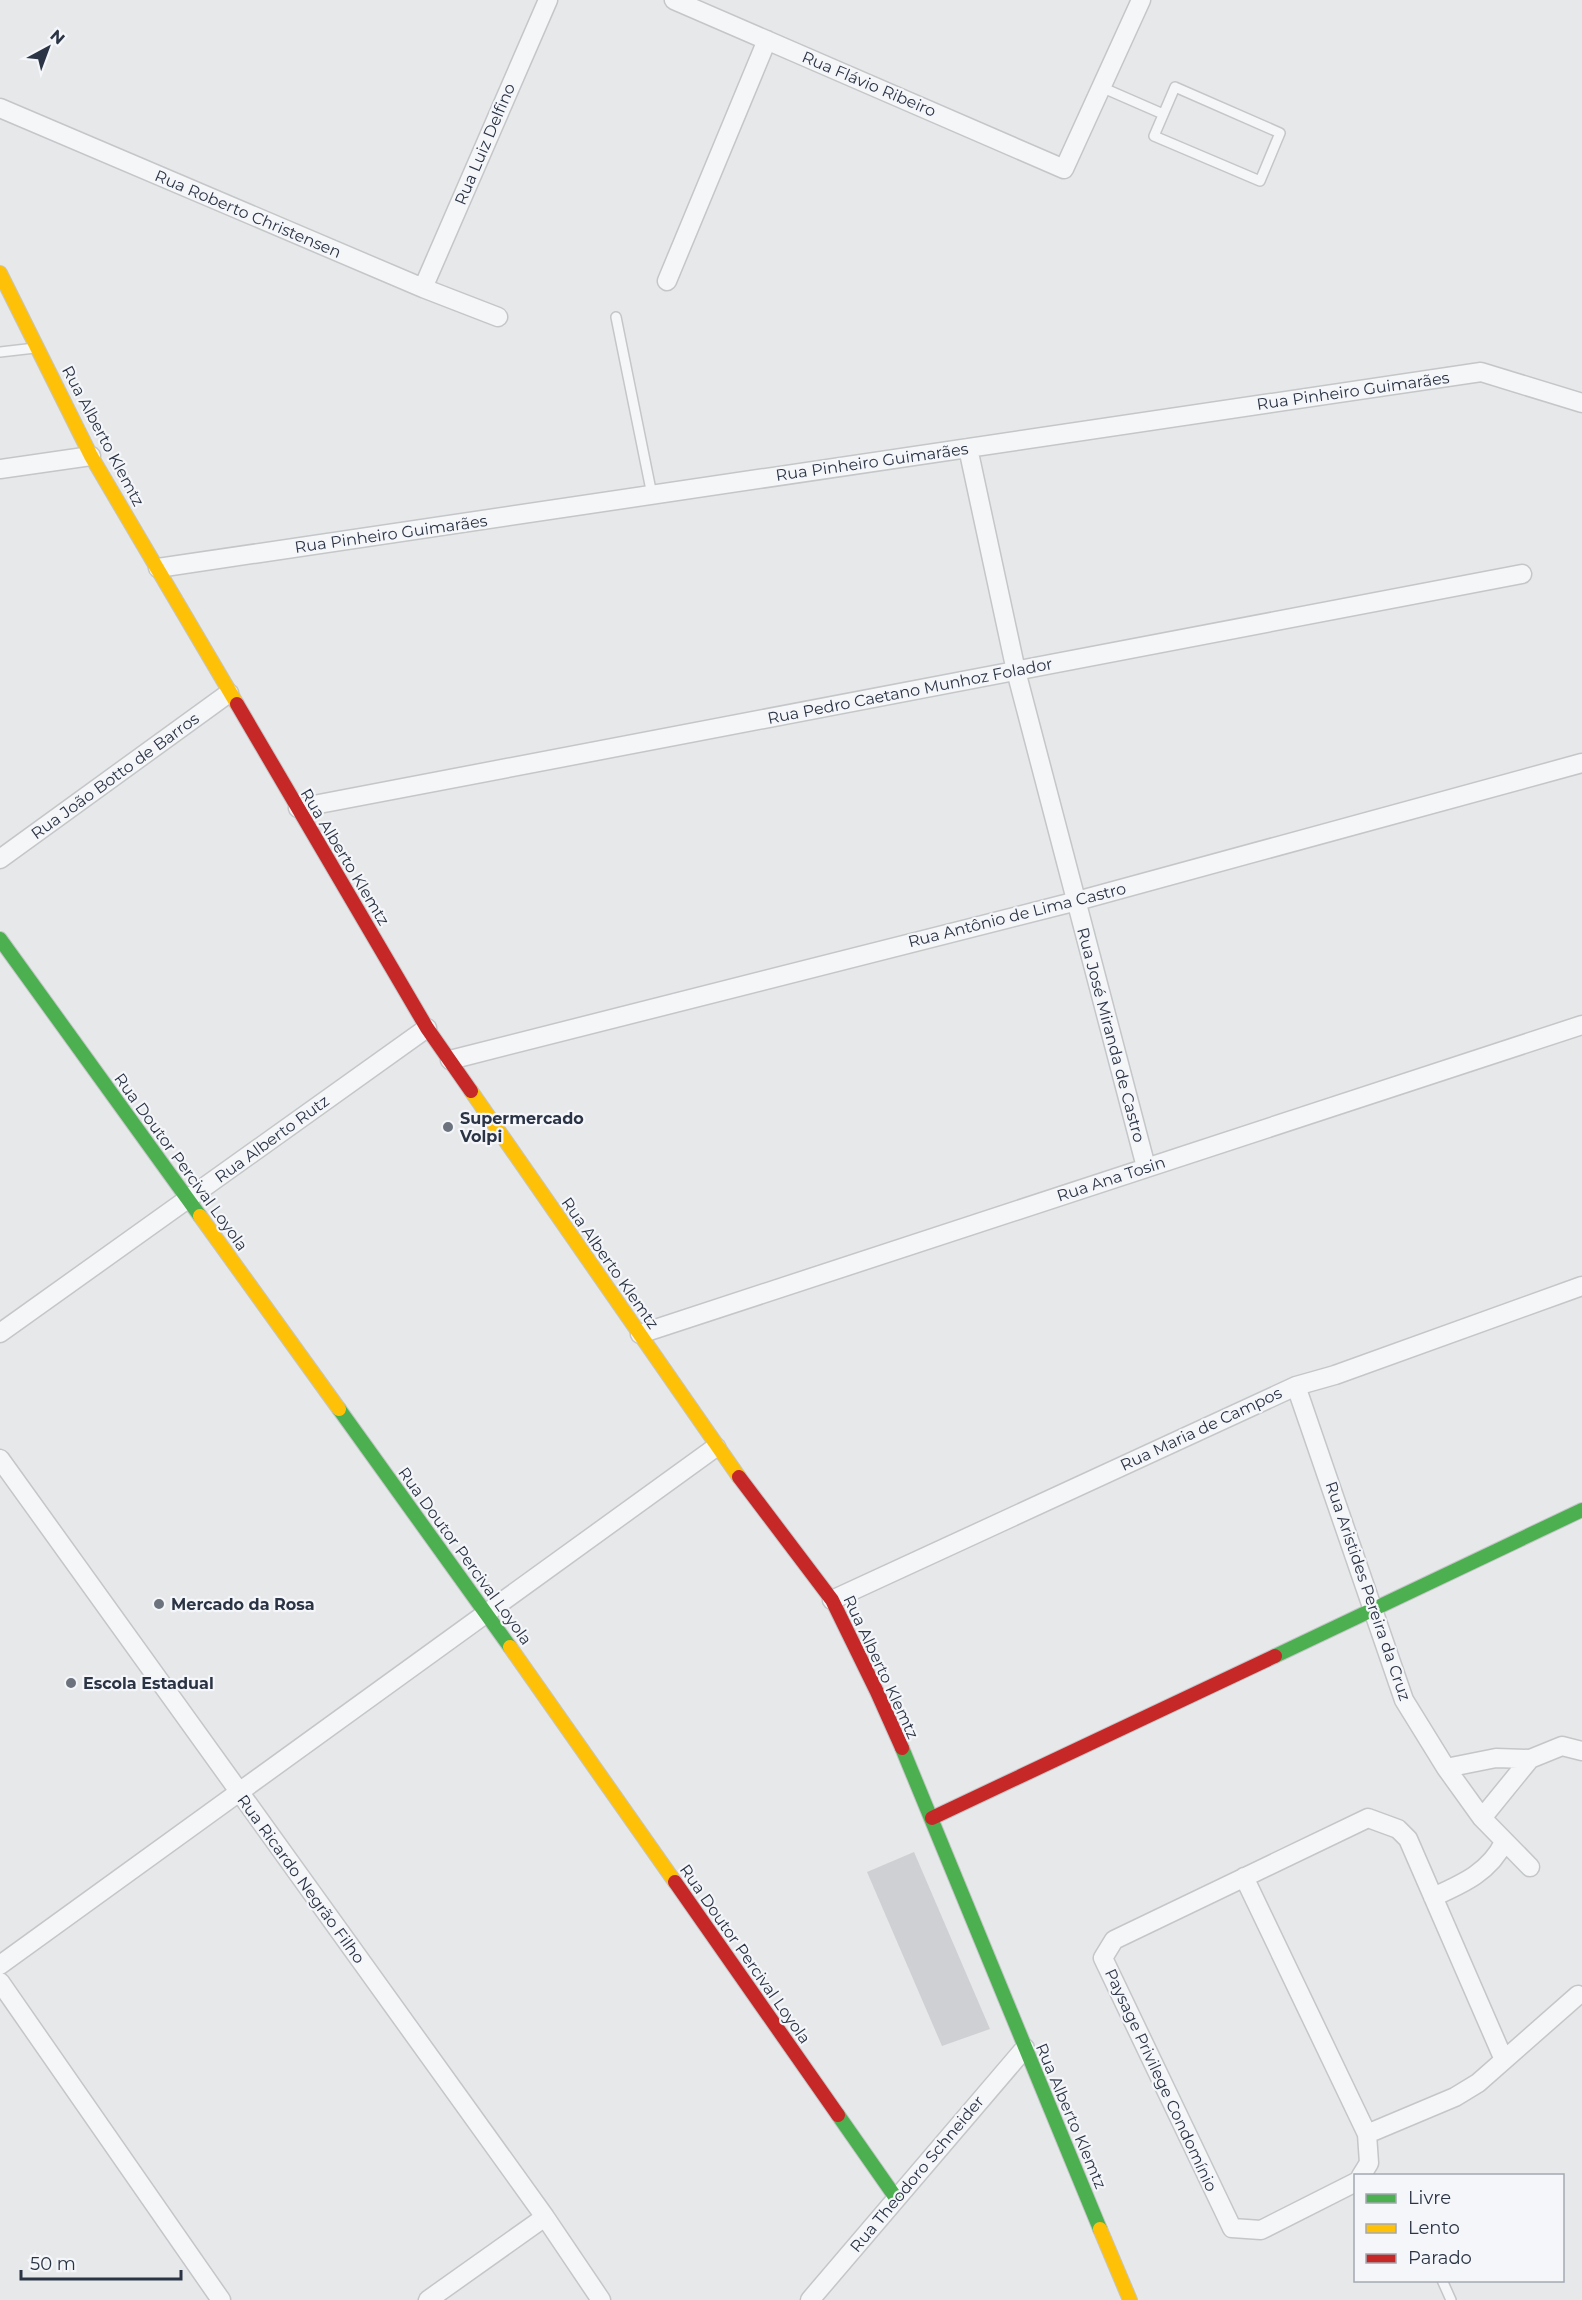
<svg xmlns="http://www.w3.org/2000/svg" width="1582" height="2300" font-family="Montserrat,sans-serif">
<rect width="100%" height="100%" fill="#e6e8ea"/>
<path fill="#ced0d3" d="M914,1852l76,177 -48,17 -75,-174z"/>
<g fill="none" stroke-linecap="round" stroke-linejoin="round">
<defs>
<path id="lane" d="M1101,87l62,27
M1175,87l105,46 -20,48 -106,-45z
M616,317l36,178
M0,352l35,-4
M1442,2280l9,20"/>
<path id="street" d="M674,0l390,169 77,-169
M0,108l423,180 75,29
M667,281l100,-241
M423,288l125,-288
M968,448l48,223 130,496
M0,469l91,-13
M158,568l1323,-196 101,31
M298,808l1224,-234
M0,859l229,-166
M450,1060l627,-159 505,-138
M0,1333l427,-305
M640,1334l942,-309
M1296,1386l108,314 42,68 36,50 48,49
M0,1459l545,758 56,83
M832,1600l464,-214 39,-11 247,-89
M1446,1768l50,-10 34,1 32,-13 20,5
M1482,1818l48,-59
M1244,1877l123,257 2,29 -8,13
M1433,1897c29,-13 57,-25 71,-55
M0,1965l716,-518
M0,1982l221,318
M1367,2134l88,-37 23,-14 100,-88
M1356,2182l-95,48 -29,-2 -129,-270 11,-18 254,-122 30,11 10,10 96,221
M428,2300l117,-83
M810,2300l215,-252"/>
<path id="fast" d="M0,939l200,277
M339,1409l171,238
M1275,1656l307,-146
M902,1748l198,481
M838,2115l58,83"/>
<path id="slow" d="M0,273l91,183 146,248
M471,1091l268,386
M200,1216l139,193
M510,1647l165,235
M1100,2229l30,71"/>
<path id="jam" d="M237,704l190,324 44,63
M739,1477l93,123 45,92 25,56
M932,1818l343,-162
M675,1882l163,233"/>
</defs>
<use href="#lane" stroke="#c4c6c8" stroke-width="12"/>
<use href="#street" stroke="#c4c6c8" stroke-width="21"/>
<use href="#fast" stroke="#c4c6c8" stroke-width="16"/>
<use href="#slow" stroke="#c4c6c8" stroke-width="16"/>
<use href="#jam" stroke="#c4c6c8" stroke-width="16"/>
<use href="#lane" stroke="#f5f6f7" stroke-width="9"/>
<use href="#street" stroke="#f5f6f7" stroke-width="18"/>
<use href="#fast" stroke="#4caf50" stroke-width="14"/>
<use href="#slow" stroke="#ffc107" stroke-width="14"/>
<use href="#jam" stroke="#c62828" stroke-width="14"/>
</g>
<g fill="#6c737f" stroke="#f4f6f9" stroke-width="2">
<circle cx="448" cy="1127" r="6"/>
<circle cx="159" cy="1604" r="6"/>
<circle cx="71" cy="1683" r="6"/>
</g>
<g text-anchor="middle" dominant-baseline="central" stroke-width="4.5" stroke-linejoin="round" paint-order="stroke">
<g font-size="16" fill="#2b3445" stroke="#f4f6f9">
<text transform="translate(869 84) rotate(23)">Rua Flávio Ribeiro</text>
<text transform="translate(485 144) rotate(-67)">Rua Luiz Delfino</text>
<text transform="translate(248 214) rotate(23)">Rua Roberto Christensen</text>
<text transform="translate(1353 391) rotate(-8)">Rua Pinheiro Guimarães</text>
<text transform="translate(103 436) rotate(62)">Rua Alberto Klemtz</text>
<text transform="translate(872 462) rotate(-8)">Rua Pinheiro Guimarães</text>
<text transform="translate(391 534) rotate(-8)">Rua Pinheiro Guimarães</text>
<text transform="translate(910 691) rotate(-11)">Rua Pedro Caetano Munhoz Folador</text>
<text transform="translate(115 776) rotate(-36)">Rua João Botto de Barros</text>
<text transform="translate(345 857) rotate(59)">Rua Alberto Klemtz</text>
<text transform="translate(1017 915) rotate(-14)">Rua Antônio de Lima Castro</text>
<text transform="translate(1111 1035) rotate(75)">Rua José Miranda de Castro</text>
<text transform="translate(272 1139) rotate(-36)">Rua Alberto Rutz</text>
<text transform="translate(181 1162) rotate(54)">Rua Doutor Percival Loyola</text>
<text transform="translate(1111 1179) rotate(-18)">Rua Ana Tosin</text>
<text transform="translate(610 1263) rotate(55)">Rua Alberto Klemtz</text>
<text transform="translate(1201 1429) rotate(-25)">Rua Maria de Campos</text>
<text transform="translate(465 1556) rotate(54)">Rua Doutor Percival Loyola</text>
<text transform="translate(1368 1591) rotate(71)">Rua Aristides Pereira da Cruz</text>
<text transform="translate(881 1667) rotate(65)">Rua Alberto Klemtz</text>
<text transform="translate(301 1879) rotate(54)">Rua Ricardo Negrão Filho</text>
<text transform="translate(745 1954) rotate(55)">Rua Doutor Percival Loyola</text>
<text transform="translate(1161 2080) rotate(65)">Paysage Privilege Condomínio</text>
<text transform="translate(1071 2116) rotate(67)">Rua Alberto Klemtz</text>
<text transform="translate(917 2174) rotate(-50)">Rua Theodoro Schneider</text>
</g>
<g font-size="16" font-weight="bold" fill="#2b3445" stroke="#f4f6f9" text-anchor="start">
<text x="460" y="1118">Supermercado<tspan x="460" dy="18">Volpi</tspan></text>
<text x="171" y="1604">Mercado da Rosa</text>
<text x="83" y="1683">Escola Estadual</text>
</g>
</g>
<rect x="1354" y="2174" width="210" height="108" fill="#f4f6f9" stroke="#a4a8b1" stroke-width="1.5"/>
<rect x="1366" y="2194" width="30" height="9" fill="#4caf50" stroke="#a4a8b1" stroke-width="1.5"/>
<text x="1408" y="2204" font-size="18" fill="#2b3445">Livre</text>
<rect x="1366" y="2224" width="30" height="9" fill="#ffc107" stroke="#a4a8b1" stroke-width="1.5"/>
<text x="1408" y="2234" font-size="18" fill="#2b3445">Lento</text>
<rect x="1366" y="2254" width="30" height="9" fill="#c62828" stroke="#a4a8b1" stroke-width="1.5"/>
<text x="1408" y="2264" font-size="18" fill="#2b3445">Parado</text>
<g transform="translate(48 48) rotate(41)" stroke="#f4f6f9" stroke-width="4.5" paint-order="stroke">
<path d="M0-4.5L10 22L0 15L-10 22Z" fill="#2b3445"/>
<text y="-9" font-size="16" font-weight="bold" text-anchor="middle" fill="#2b3445">N</text>
</g>
<path d="M21 2270v9h160v-9" fill="none" stroke="#2b3445" stroke-width="3"/>
<text x="30" y="2270" font-size="18" fill="#2b3445" stroke="#f4f6f9" stroke-width="4.5" paint-order="stroke">50 m</text>
</svg>
